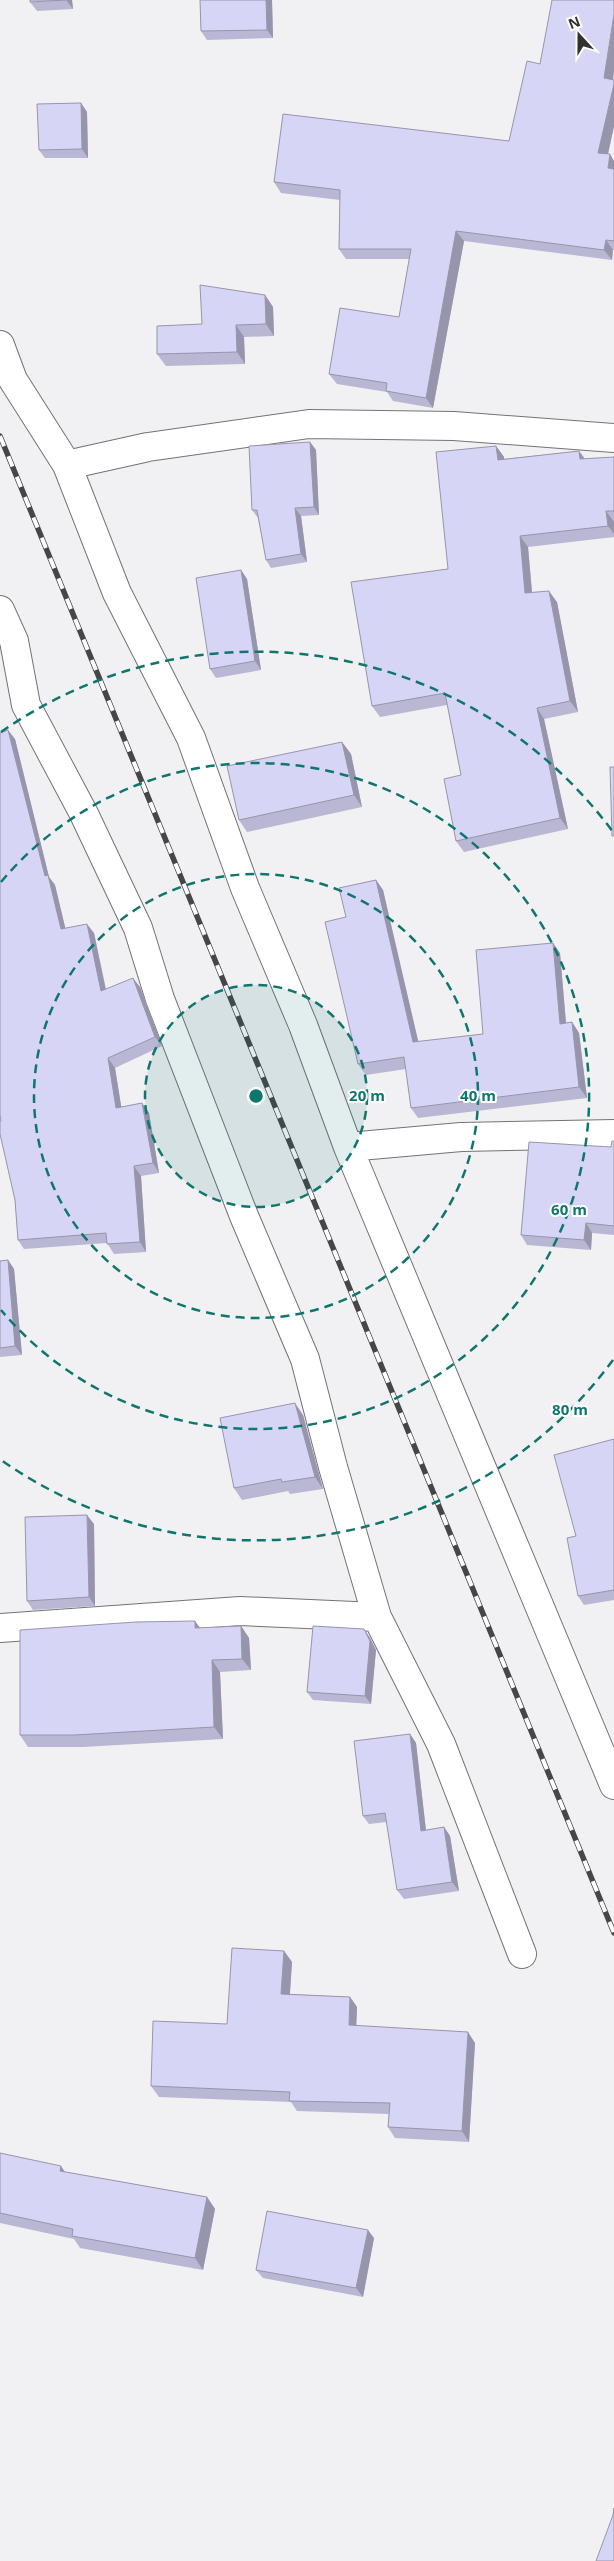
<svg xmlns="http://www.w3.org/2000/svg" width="614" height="2561" font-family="'Open Sans',sans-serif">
<rect width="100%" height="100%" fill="#f1f1f3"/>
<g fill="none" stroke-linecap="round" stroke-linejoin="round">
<defs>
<path id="street" d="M0,345l13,35 54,85 50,128 74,145 54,150 58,137 45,122 266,638
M67,465l81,-18 161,-23 145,2 160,12
M0,610l14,31 12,64 58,109 54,114 22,71 84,217 61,143 28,108 44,150 64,127 81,210
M348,1147l113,-10 153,-3
M0,1628l240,-17 137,6"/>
</defs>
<use href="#street" stroke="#737374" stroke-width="30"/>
<use href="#street" stroke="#fff" stroke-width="28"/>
<defs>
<path id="rail" d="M0,436l614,1497"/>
</defs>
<use href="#rail" stroke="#464647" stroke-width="5.5"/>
<use href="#rail" stroke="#fefeff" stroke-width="4" stroke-dasharray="11" stroke-linecap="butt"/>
</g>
<path fill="#b9b7d3" d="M72,0l1,9 -36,2 -7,-9z
M200,0h72l1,38 -66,2 -6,-9z
M613,80h1v46l-6,28 6,7v89h-1l-1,10 -148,-19 -31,167 -40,-7 -6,-9 -50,-8 -8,-10 70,-57 10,-58h-63l-7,-10 1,-49 -59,-7 -7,-11 235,-41z
M81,103l6,9 1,46h-43l-6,-8z
M265,295l8,12 1,29 -30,1 1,27 -79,2 -9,-12 45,-30z
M310,442l6,8 3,65 -18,1 6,46 -36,6 -5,-8 -8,-42 -6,-8z
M496,446l8,11v2l75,-8 6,8 29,-2v80l-86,10 4,45 25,10 21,110 -34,7 24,110 -104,23 -8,-11 5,-66 -14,-70 -67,12 -8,-11 76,-137z
M241,570l6,9 14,91 -45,8 -6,-9z
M15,739l34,138 6,8 10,43 29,5 12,56 34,-2 22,59 -47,22 6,39 21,-4 7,10 10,60 -18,3 5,76 -32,2 -7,-11 -83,6 -6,-9 -3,-40 -14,-79z
M342,742l9,12 11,53 -115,25 -8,-12z
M376,880l7,10 35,152 65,-8 70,-91 7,10 6,70 6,-1 7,11 8,65 -169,20 -7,-10 -5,-39 -40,6 -8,-11 -12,-147z
M614,1141v94l-22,-2 -1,17 -64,-5 -6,-10 90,-88z
M8,1260l6,9 8,86 -22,2v-96z
M303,1415l20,74 -33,5 -2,-3 -46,9 -8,-12z
M614,1439v161l-30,5 -6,-9 -2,-60z
M94,1524l1,82 -62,4 -6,-9z
M241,1626l8,12 2,32 -31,2 3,67 -140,8h-55l-8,-12 180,-107z
M364,1629l6,9 6,12 -5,54 -58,-4 -6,-8z
M410,1734l6,9 10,87 18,-3 6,9 9,55 -55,8 -7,-9 -10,-68 -18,2 -6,-8z
M284,1951l8,11 -2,32 60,3 7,10 -1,18 119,18 -6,99 -74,-4 -7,-11 1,-13 -92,-3 -6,-9 -132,-5 -8,-11 76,-62z
M0,2153l65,19 142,25 8,12 -12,61 -123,-22 -6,-9 -74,-16z
M374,2238l-11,59 -100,-19 -7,-8z"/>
<path fill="#9695ac" d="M66,0h6l1,9z
M266,0h6l1,38 -6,-8z
M614,14v58l-2,17 -8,-11z
M614,84v42l-8,37 -8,-10z
M81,103l6,9 1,46 -6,-9z
M610,154l4,7v16l-6,-9z
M456,231l8,10 -31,167 -7,-10z
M606,240l7,10 -1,10 -8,-10z
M265,295l8,12 1,29 -8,-12z
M236,325l8,12 1,27 -8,-12z
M310,442l6,8 3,65 -5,-8z
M496,446l8,11 1,14 -7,-11z
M579,451l8,11 -7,-3z
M295,508l6,8 6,46 -6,-8z
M606,511l8,11v12l-6,-8z
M520,536l8,11 5,57 -8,-11z
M241,570l6,9 14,91 -6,-9z
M549,591l8,11 21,110 -8,-11z
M537,708l7,11 24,110 -8,-11z
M8,730l7,9 34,138 6,8 13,54 -7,-10 -16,-53z
M342,742l9,12 11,53 -8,-12z
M376,880l7,10 38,163 -8,-11z
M87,924l7,9 14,68 -7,-10z
M553,943l7,10 7,82 -7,-11z
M133,978l7,9 22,59 -7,-9z
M572,1022l7,11 8,65 -8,-11z
M108,1058l7,10 8,49 -7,-9z
M142,1103l7,10 10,60 -6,-10z
M134,1166l7,10 5,76 -6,-10z
M586,1223l6,10 -1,17 -7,-10z
M8,1260l6,9 8,86 -7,-9z
M295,1403l8,12 20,74 -8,-12z
M87,1515l7,9 1,82 -6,-9z
M195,1621l9,12 -9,-5z
M241,1626l8,12 2,32 -9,-11z
M364,1629l6,9 6,12 -5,54 -6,-8z
M212,1660l8,12 3,67 -9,-12z
M410,1734l6,9 11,97 -6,-9z
M444,1827l6,9 9,55 -7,-9z
M284,1951l8,11 -3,43 -8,-11z
M350,1997l7,10 -1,28 -7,-10z
M468,2032l7,11 -6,99 -7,-11z
M61,2166l8,12 -9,-7z
M207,2197l8,12 -12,61 -8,-12z
M368,2230l6,8 -11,59 -7,-9z"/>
<path fill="#d7d5f5" stroke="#9695ac" d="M30,0h36l-36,2z
M200,0h66l1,30 -66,1z
M552,0h62v14l-10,64 10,2v4l-16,69 12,1 -2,14 6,1v72l-8,-1 -2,10 -148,-19 -30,167 -40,-7 1,-8 -58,-9 11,-66 59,9 12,-68h-72l1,-59 -66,-8 9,-68 226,27 18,-80 13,3z
M81,103l1,46 -43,1 -2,-46z
M200,285l65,10 1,29 -30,1 1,27 -80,2v-28l45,-2z
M310,442l4,65 -19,1 6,46 -35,6 -9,-50h-5l-3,-64z
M496,446l2,14 81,-9 1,8 34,-2v54h-8l2,15 -88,10 5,57 24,-2 21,110 -33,7 23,110 -104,23 -12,-62 17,-4 -16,-82 -73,13 -21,-124 97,-13 -12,-117z
M241,570l14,91 -45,8 -14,-91z
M8,730l37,146 3,-1 13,54 26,-5 14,67 32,-13 22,59 -47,21 8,50 26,-5 11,60 -19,3 6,76 -33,2 -1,-11 -88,7 -3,-40 -15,-66v-13h1l-1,-6v-382z
M342,742l12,53 -115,25 -12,-54z
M610,767h4v69h-2z
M376,880l37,162 70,-8 -7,-84 77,-7 7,81 12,-2 7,65 -168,21 -7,-51 -46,7 -33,-142 21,-5 -7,-29z
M612,1141h2v85l-28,-3 -2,17 -63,-5 8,-93 82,5z
M8,1260l7,86 -15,2v-87z
M295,1403l20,74 -33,5 -1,-3 -47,9 -14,-70z
M614,1439v151l-36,6 -11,-58 9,-2 -22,-81z
M87,1515l2,82 -62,4 -2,-84z
M195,1621v7l46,-2 1,33 -30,1 2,67 -140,8h-54v-105l116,-8z
M313,1626l51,3 6,12 -5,55 -58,-4z
M410,1734l11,97 23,-4 8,55 -55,8 -12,-77 -22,3 -9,-75z
M232,1948l52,3 -3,43 69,3 -1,28 119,7 -6,99 -74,-4 2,-24 -101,-2 1,-9 -139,-6 2,-65 74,3z
M0,2153l61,13 -1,5 147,26 -12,61 -123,-22 1,-7 -73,-16z
M267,2211l101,19 -12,58 -100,-18z
M614,2508v53h-18l17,-46z"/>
<circle cx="256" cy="1096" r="111" fill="#0f766e" fill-opacity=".12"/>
<g fill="none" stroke="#0f766e" stroke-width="2.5" stroke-dasharray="9 6">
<circle cx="256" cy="1096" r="111"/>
<circle cx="256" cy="1096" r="222"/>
<path d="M1 882A333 333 0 1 1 1 1310"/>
<path d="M613 1360A444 444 0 0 1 1 1460M1 732A444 444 0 0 1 613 832"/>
</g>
<circle cx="256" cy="1096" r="8" fill="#0f766e" stroke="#fefeff" stroke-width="2.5"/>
<g font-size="15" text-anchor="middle" font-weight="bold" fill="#0f766e" stroke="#fefeff" stroke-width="4" stroke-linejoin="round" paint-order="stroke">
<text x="367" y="1101">20 m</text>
<text x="478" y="1101">40 m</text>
<text x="569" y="1215">60 m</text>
<text x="570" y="1415">80 m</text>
</g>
<g transform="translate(579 35) rotate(339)" stroke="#fefeff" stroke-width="4" paint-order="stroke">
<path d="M0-4L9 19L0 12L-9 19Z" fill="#313132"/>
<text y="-8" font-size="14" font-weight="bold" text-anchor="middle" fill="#313132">N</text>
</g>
</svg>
